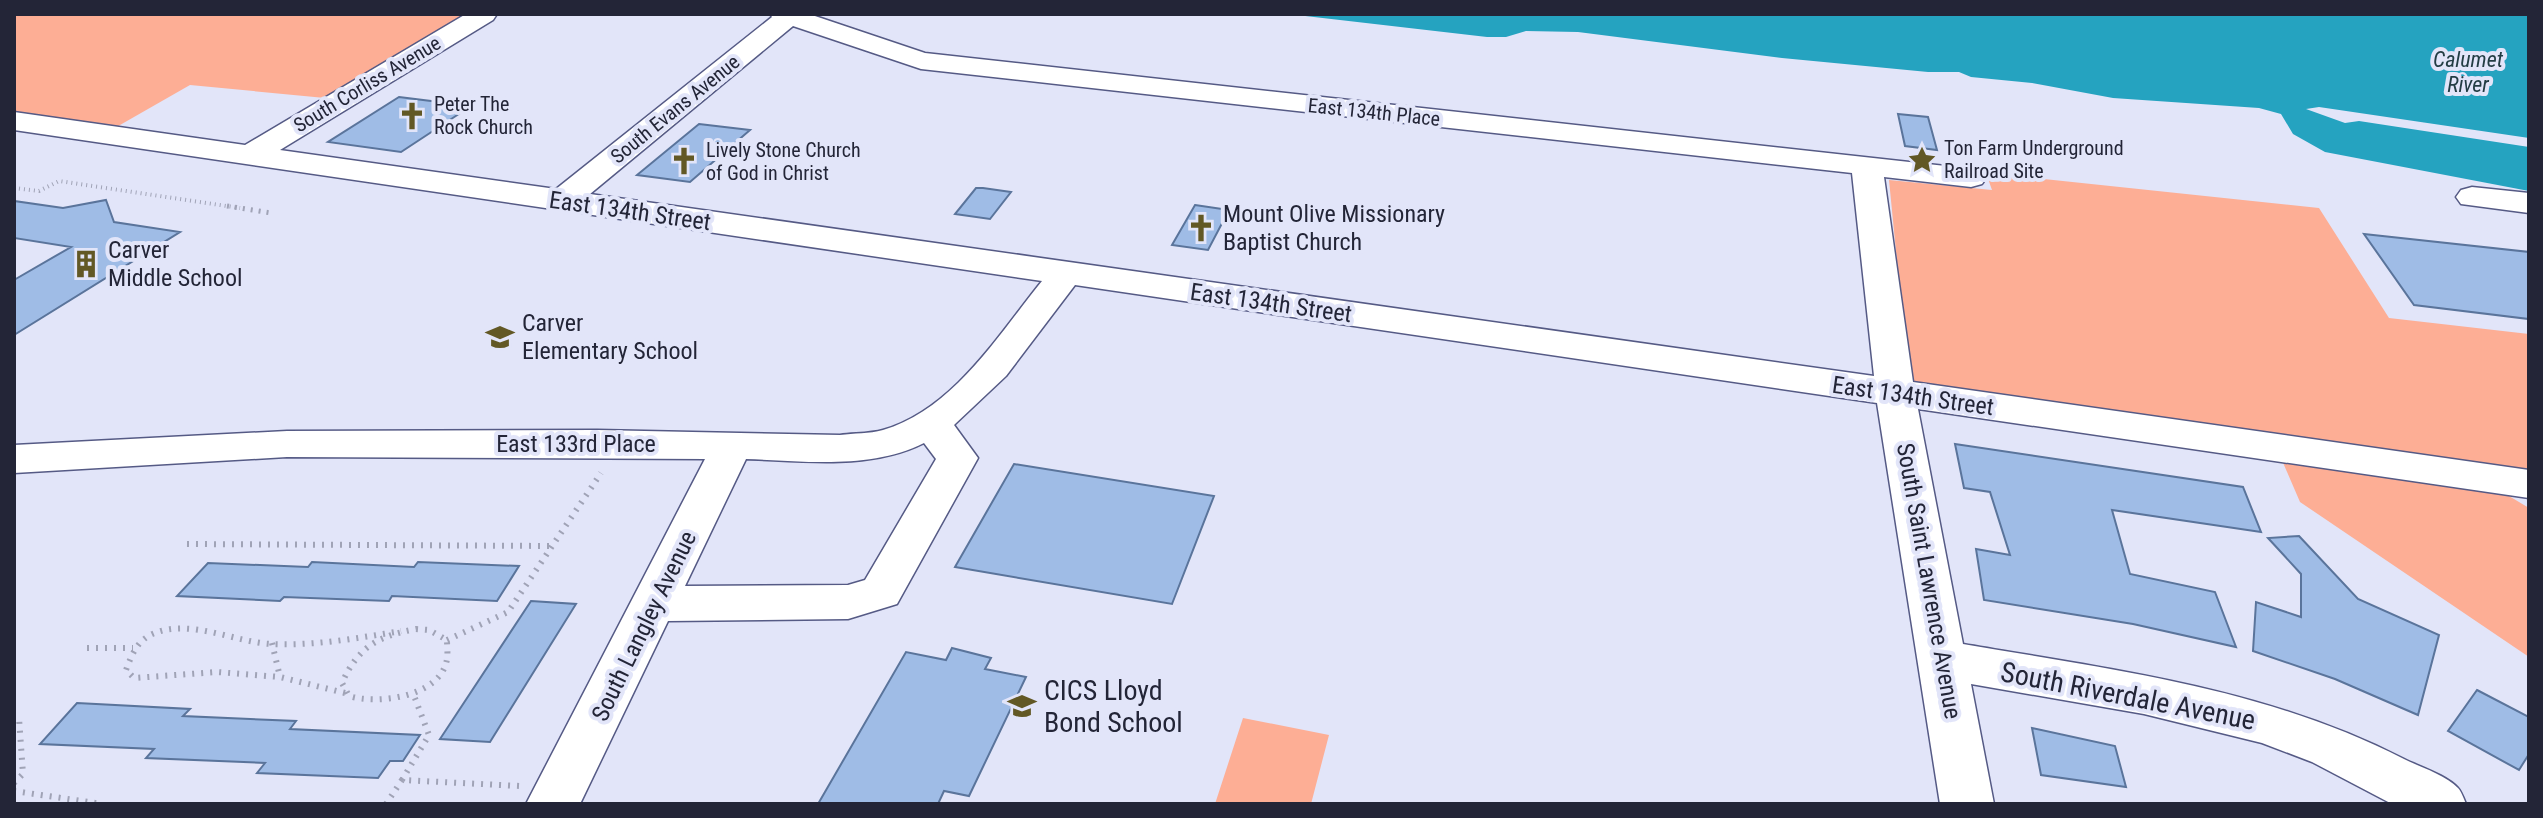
<svg xmlns="http://www.w3.org/2000/svg" width="2543" height="818" font-family="'Roboto Condensed',sans-serif">
<rect width="100%" height="100%" fill="#e2e5f9"/>
<path fill="#fdae95" d="M14,14h452l-141,84 -135,-13 -77,44 -99,-13z
M1986,173l333,35 70,110 140,16v145l-612,-94 -9,-12 -19,-193 103,10z
M2281,458l213,29 35,21v149l-229,-155z
M1243,718l86,17 -18,69h-96z"/>
<path fill="#25a3c0" d="M1288,14h1241v124l-210,-31 -13,2 39,14 14,-2 170,26v44l-204,-39 -32,-18 -12,-20 -22,-6 -146,-10 -81,-15 -61,-6 -12,-5h-31l-146,-14 -204,-26 -52,-1 -20,6h-19z"/>
<path fill="#9fbce6" stroke="#5a749b" stroke-width="2" d="M399,97l72,9 -70,46 -73,-10z
M1898,114l30,3 9,33 -32,-4z
M699,124l51,6 -60,52 -53,-7z
M976,188h7l28,4 -21,27 -35,-5z
M106,200l8,22 66,10 -166,103v-55l57,-33 -57,-9v-37l49,7z
M1195,205l34,5 -21,40 -36,-5z
M2364,234l165,18v67l-115,-14z
M1955,444l288,43 18,45 -149,-22 18,64 85,18 21,55 -103,-23 -149,-24 -8,-51 34,6 -20,-63 -26,-4z
M1014,464l200,32 -42,108 -217,-37z
M2299,536l59,63 81,36 -21,80 -83,-36 -82,-28 3,-49 45,15v-43l-33,-36z
M312,562l102,5 4,-5 101,4 -22,35 -105,-5 -3,5 -105,-4 -4,4 -103,-5 31,-33 100,4z
M531,601l45,3 -86,138 -50,-3z
M952,648l39,10 -6,11 41,8 -57,119 -25,-5 -6,13h-120l88,-152 40,8z
M2477,690l52,27v37l-10,16 -71,-39z
M77,703l113,6 -7,7 113,5 -6,8 130,6 -17,26h-13l-12,17 -121,-5 8,-10 -119,-5 8,-9 -114,-5z
M2032,728l83,18 11,41 -85,-12z"/>
<g fill="none" stroke-linecap="round" stroke-linejoin="round">
<defs>
<path id="minor" d="M466,14h31l-4,6 -213,130 276,39 216,-172 -2,-3h39l116,39 1057,117 5,7 -5,7 -11,3 -87,-10 29,205 616,88v28l-611,-89 45,235c151,26 303,44 441,115 16,8 42,16 54,29 3,3 6,11 8,16h-74l-80,-42 -50,-19 -118,-29 -173,-30 23,120h-54l-63,-401 -802,-118 -69,91 -52,49 24,33 -81,146 -49,15 -180,2 -88,183h-54l179,-345 -418,-2 -273,16v-28l273,-14 310,-1 243,5c14,-2 29,-1 43,-5 70,-20 116,-96 159,-149l-1028,-151v-18l231,33zM793,26l128,43 931,104 22,203 -1284,-182zM924,443l12,16 -71,121 -17,5 -163,1 61,-127c58,2 125,11 178,-16z
M2472,187l57,6v20l-68,-9 -5,-7 5,-7z"/>
</defs>
<use href="#minor" stroke="#555a85" stroke-width="3"/>
<path stroke="#a0a3b6" stroke-width="4" stroke-dasharray="1 4" stroke-linecap="butt" d="M14,188l25,3 20,-10 181,27"/>
<path stroke="#a0a3b6" stroke-width="5" stroke-dasharray="2 6" stroke-linecap="butt" d="M227,206l44,7"/>
<path stroke="#a0a3b6" stroke-width="6" stroke-dasharray="2 7" stroke-linecap="butt" d="M187,544l366,2
M416,629l13,1 18,10c0,6 1,13 0,19 -6,38 -70,46 -98,37l-7,-13c16,-36 36,-47 74,-54z
M447,640l61,-28 93,-139
M272,643l8,34
M87,648h46
M345,693l-65,-16 -63,-5 -83,6 -8,-8c6,-16 12,-31 29,-37 36,-14 80,9 116,11 44,2 87,-6 130,-13
M402,780l27,-45 -16,-42
M14,783l9,-9 -4,-56
M14,791l88,13
M386,804l16,-24 118,6"/>
<use href="#minor" fill="#fff" fill-rule="evenodd"/>
</g>
<defs>
<symbol id="church-bare" viewBox="-9 -9 18 18"><path d="M-1.2-6h2.4v3.5h3.3v2.4h-3.3V6h-2.4V-.1h-3.3v-2.4h3.3Z" fill="#625825" stroke="#e2e5f9" stroke-width="2.5" paint-order="stroke"/></symbol>
<symbol id="sight-bare" viewBox="-9 -9 18 18"><path d="M0-6L1.8-2.2L6-1.7L2.9 1.2L3.7 5.4L0 3.3L-3.7 5.4L-2.9 1.2L-6-1.7L-1.8-2.2Z" fill="#625825" stroke="#e2e5f9" stroke-width="2.5" paint-order="stroke"/></symbol>
<symbol id="building-bare" viewBox="-9 -9 18 18"><path d="M-4-6H4V6H1V3H-1V6H-4ZM-2.5-4.3h1.7v1.8h-1.7ZM.8-4.3h1.7v1.8H.8ZM-2.5-1h1.7V.8h-1.7ZM.8-1h1.7V.8H.8Z" fill="#625825" stroke="#e2e5f9" stroke-width="2.5" paint-order="stroke"/></symbol>
<symbol id="school-bare" viewBox="-9 -9 18 18"><path d="M0-5L7-2L0 1L-7-2ZM-4 1L0 2.5L4 1V4Q0 6-4 4Z" fill="#625825" stroke="#e2e5f9" stroke-width="2.5" paint-order="stroke"/></symbol>
</defs>
<g fill-rule="evenodd">
<use href="#church-bare" x="392" y="96" width="40" height="40"/>
<use href="#sight-bare" x="1902" y="140" width="40" height="40"/>
<use href="#church-bare" x="664" y="141" width="40" height="40"/>
<use href="#church-bare" x="1181" y="208" width="40" height="40"/>
<use href="#building-bare" x="66" y="244" width="40" height="40"/>
<use href="#school-bare" x="480" y="317" width="40" height="40"/>
<use href="#school-bare" x="1002" y="686" width="40" height="40"/>
</g>
<g text-anchor="middle" dominant-baseline="central" stroke-width="8" stroke-linejoin="round" paint-order="stroke">
<g font-size="20" fill="#232537" stroke="#e2e5f9">
<text transform="translate(367 84) rotate(-31)">South Corliss Avenue</text>
<text transform="translate(675 109) rotate(-39)">South Evans Avenue</text>
<text transform="translate(1374 112) rotate(6)">East 134th Place</text>
</g>
<g font-size="20" fill="#232537" stroke="#e2e5f9" text-anchor="start">
<text x="434" y="104">Peter The<tspan x="434" dy="23">Rock Church</tspan></text>
<text x="1944" y="148">Ton Farm Underground<tspan x="1944" dy="23">Railroad Site</tspan></text>
<text x="706" y="150">Lively Stone Church<tspan x="706" dy="23">of God in Christ</tspan></text>
</g>
<g font-size="22" font-style="italic" fill="#233d44" stroke="#e2e5f9">
<text x="2468" y="59">Calumet<tspan x="2468" dy="25">River</tspan></text>
</g>
<g font-size="24" fill="#232537" stroke="#e2e5f9">
<text transform="translate(630 211) rotate(8)">East 134th Street</text>
<text transform="translate(1271 303) rotate(8)">East 134th Street</text>
<text transform="translate(1913 396) rotate(8)">East 134th Street</text>
<text x="576" y="444">East 133rd Place</text>
<text transform="translate(1929 581) rotate(80)">South Saint Lawrence Avenue</text>
<text transform="translate(644 626) rotate(-64)">South Langley Avenue</text>
</g>
<g font-size="24" fill="#232537" stroke="#e2e5f9" text-anchor="start">
<text x="1223" y="214">Mount Olive Missionary<tspan x="1223" dy="28">Baptist Church</tspan></text>
<text x="108" y="250">Carver<tspan x="108" dy="28">Middle School</tspan></text>
<text x="522" y="323">Carver<tspan x="522" dy="28">Elementary School</tspan></text>
</g>
<g font-size="28" fill="#232537" stroke="#e2e5f9" text-anchor="start">
<text x="1044" y="690">CICS Lloyd<tspan x="1044" dy="32">Bond School</tspan></text>
</g>
<g font-size="28" fill="#232537" stroke="#e2e5f9">
<text transform="translate(2128 696) rotate(11)">South Riverdale Avenue</text>
</g>
</g>
<rect width="2543" height="818" fill="none" stroke="#232537" stroke-width="32"/>
</svg>
